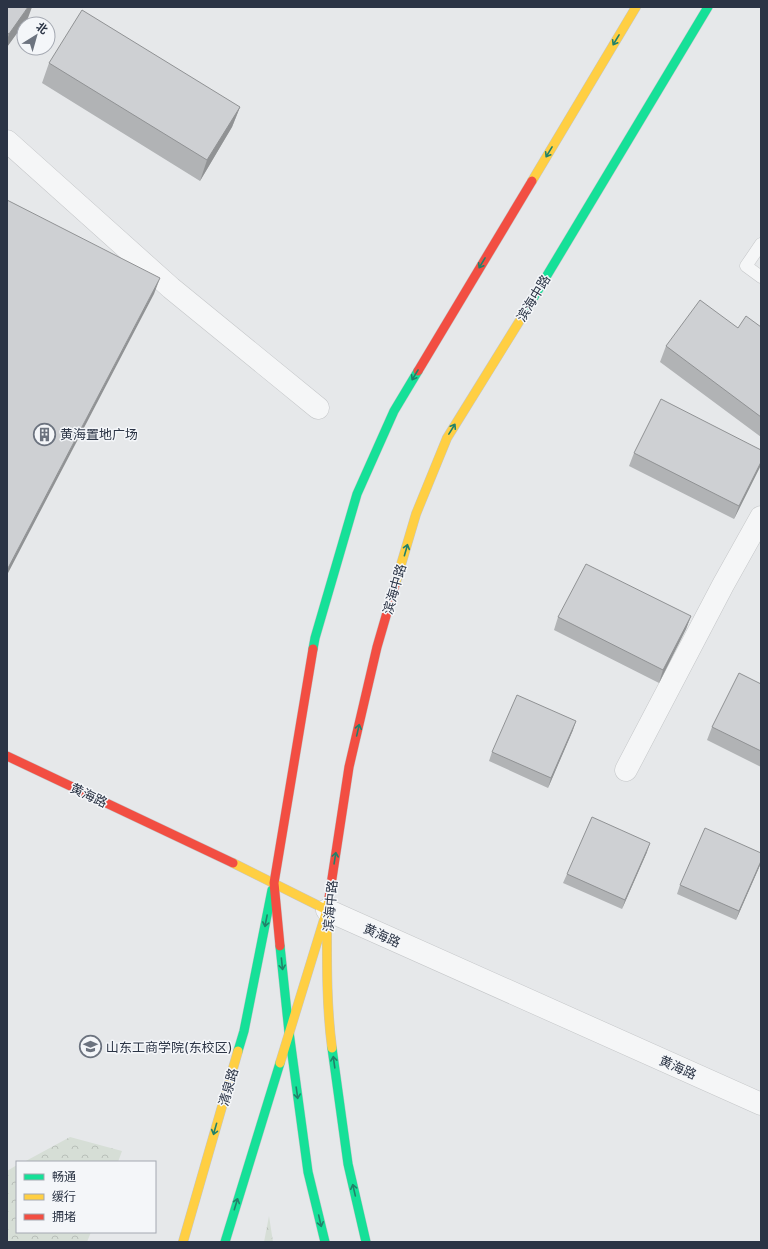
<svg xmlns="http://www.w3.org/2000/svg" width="768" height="1249" font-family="Inter,'Noto Sans SC',sans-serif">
<defs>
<pattern id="forest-crowns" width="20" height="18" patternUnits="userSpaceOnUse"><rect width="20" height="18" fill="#d6ded6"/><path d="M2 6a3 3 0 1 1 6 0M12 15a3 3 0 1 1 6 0" fill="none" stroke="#b8bfb9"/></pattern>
</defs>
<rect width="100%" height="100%" fill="#e6e8ea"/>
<path fill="url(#forest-crowns)" d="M70,1137l52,14 -4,11h-94z
M17,1165v67h74l-4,10h-80v-71z
M269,1216l4,26h-9z"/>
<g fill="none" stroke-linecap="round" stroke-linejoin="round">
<defs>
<path id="lane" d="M761,244l-15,22 15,11"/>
<path id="street" d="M7,141l164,147 147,120
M626,770l97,-185 38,-68
M327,910l434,194"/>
<path id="fast" d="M522,317l186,-310
M313,649l2,-11 42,-144 37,-83 24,-40
M280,946l9,86 19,140 17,70
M332,1048l16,116 18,78
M238,1051l6,-20 28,-141
M225,1242l55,-179"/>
<path id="slow" d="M532,181l104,-174
M395,585l21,-71 31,-76 75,-121
M233,863l94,47 -47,153
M329,898l-2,12c0,46 -1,92 5,138
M183,1242l55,-191"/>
<path id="jam" d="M418,371l114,-190
M7,756l226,107
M329,898l20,-131 28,-120 18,-62
M280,946l-6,-63 39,-234"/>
</defs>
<use href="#lane" stroke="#c4c6c8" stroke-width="13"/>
<use href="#street" stroke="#c4c6c8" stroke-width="23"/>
<use href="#fast" stroke="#c4c6c8" stroke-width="10"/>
<use href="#slow" stroke="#c4c6c8" stroke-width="10"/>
<use href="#jam" stroke="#c4c6c8" stroke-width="10"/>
<use href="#lane" stroke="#f5f6f7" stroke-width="12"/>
<use href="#street" stroke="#f5f6f7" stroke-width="22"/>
<use href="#fast" stroke="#16e098" stroke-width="9"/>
<use href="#slow" stroke="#ffcf43" stroke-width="9"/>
<use href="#jam" stroke="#f24e42" stroke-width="9"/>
</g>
<path fill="#b1b3b5" d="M7,7l21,11 -21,29z
M49,63l191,44 -8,20 -32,54 -158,-98z
M761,327v110l-101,-75 6,-16 72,-18z
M761,450v15l-27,54 -105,-53 5,-13z
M691,616l-5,13 -27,54 -105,-53 4,-13z
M761,684v83l-54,-27 5,-13z
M573,730l-25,58 -59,-27 3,-9z
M647,852l-25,57 -59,-26 4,-9z
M761,863l-25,57 -59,-26 3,-9z"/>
<path fill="#909294" d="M28,7h4l-4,11 -21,29v-7l2,-6z
M240,107l-8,20 -32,54 7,-21z
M160,278l-6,16 -147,281v-5z
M761,462v3l-27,54 5,-13z
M691,616l-5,13 -27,54 4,-13z
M576,721l-3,9 -25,58 3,-10z
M650,843l-3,9 -25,57 3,-9z
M761,861v2l-25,57 3,-9z"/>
<path fill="#ced0d3" stroke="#909294" d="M7,7h21l-19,27 -2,-1z
M82,10l158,97 -33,53 -158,-97z
M7,200l153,78 -153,292z
M700,300l38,28 8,-12 15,11v90l-95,-71z
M661,399l100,51v12l-22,44 -105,-53z
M586,564l105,52 -28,54 -105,-53z
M739,673l22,11v67l-49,-24z
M517,695l59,26 -25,57 -59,-26z
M592,817l58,26 -25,57 -58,-26z
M705,828l56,25v8l-22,50 -59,-26z"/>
<defs><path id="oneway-shaft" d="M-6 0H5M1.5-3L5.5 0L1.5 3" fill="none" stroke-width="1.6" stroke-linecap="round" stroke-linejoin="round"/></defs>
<g stroke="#22816a">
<use href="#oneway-shaft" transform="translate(616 40) rotate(121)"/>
<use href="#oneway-shaft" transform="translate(549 152) rotate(121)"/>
<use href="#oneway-shaft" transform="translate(482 263) rotate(121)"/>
<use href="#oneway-shaft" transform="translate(415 375) rotate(121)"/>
<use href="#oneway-shaft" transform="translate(452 429) rotate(-58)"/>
<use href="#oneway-shaft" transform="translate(406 550) rotate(-74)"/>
<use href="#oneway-shaft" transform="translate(358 730) rotate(-77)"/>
<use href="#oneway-shaft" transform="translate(335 858) rotate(-81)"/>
<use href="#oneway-shaft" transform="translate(266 921) rotate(101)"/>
<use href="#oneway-shaft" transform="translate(282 964) rotate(84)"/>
<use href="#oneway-shaft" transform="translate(334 1062) rotate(-98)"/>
<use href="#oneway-shaft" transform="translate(297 1093) rotate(82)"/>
<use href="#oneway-shaft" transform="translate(215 1129) rotate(106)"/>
<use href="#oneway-shaft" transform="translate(354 1190) rotate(-103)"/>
<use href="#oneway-shaft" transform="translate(236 1204) rotate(-73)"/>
<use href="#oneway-shaft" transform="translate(320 1221) rotate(77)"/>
</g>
<defs>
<symbol id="building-ring" viewBox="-11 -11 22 22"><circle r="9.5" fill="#f4f6f9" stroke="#6c737f" stroke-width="1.5"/><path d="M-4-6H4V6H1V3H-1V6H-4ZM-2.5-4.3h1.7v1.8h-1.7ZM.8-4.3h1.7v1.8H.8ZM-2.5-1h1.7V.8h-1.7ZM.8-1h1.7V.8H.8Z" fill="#6c737f"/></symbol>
<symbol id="university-ring" viewBox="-11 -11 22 22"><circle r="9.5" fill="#f4f6f9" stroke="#6c737f" stroke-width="1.5"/><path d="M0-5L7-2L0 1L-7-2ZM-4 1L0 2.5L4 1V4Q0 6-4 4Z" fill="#6c737f"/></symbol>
</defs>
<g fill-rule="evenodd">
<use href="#building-ring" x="32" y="422" width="25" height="25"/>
<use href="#university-ring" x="78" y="1034" width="25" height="25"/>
</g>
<g text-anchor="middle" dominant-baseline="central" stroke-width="3" stroke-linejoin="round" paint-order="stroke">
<g font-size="13" fill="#2b3445" stroke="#f4f6f9">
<text transform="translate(533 298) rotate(-59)">滨海中路</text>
<text transform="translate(394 589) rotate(-74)">滨海中路</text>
<text transform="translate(89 795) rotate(25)">黄海路</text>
<text transform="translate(330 906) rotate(-85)">滨海中路</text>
<text transform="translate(382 935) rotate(24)">黄海路</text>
<text transform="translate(678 1067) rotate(24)">黄海路</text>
<text transform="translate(228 1087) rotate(-74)">清泉路</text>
</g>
<g font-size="13" fill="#2b3445" stroke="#f4f6f9" text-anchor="start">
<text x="60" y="434">黄海置地广场</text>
<text x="106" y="1047">山东工商学院(东校区)</text>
</g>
</g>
<rect width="768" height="1249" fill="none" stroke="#2b3445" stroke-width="16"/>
<rect x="16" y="1161" width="140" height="72" fill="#f4f6f9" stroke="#a4a8b1"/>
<rect x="24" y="1174" width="20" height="6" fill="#16e098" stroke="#a4a8b1"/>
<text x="52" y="1181" font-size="12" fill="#2b3445">畅通</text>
<rect x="24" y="1194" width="20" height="6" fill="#ffcf43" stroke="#a4a8b1"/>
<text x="52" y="1201" font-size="12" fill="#2b3445">缓行</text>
<rect x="24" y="1214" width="20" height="6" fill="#f24e42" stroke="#a4a8b1"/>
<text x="52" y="1221" font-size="12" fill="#2b3445">拥堵</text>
<g transform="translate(36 36) rotate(37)"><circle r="19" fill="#f4f6f9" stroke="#a4a8b1"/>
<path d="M0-3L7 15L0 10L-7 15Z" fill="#6c737f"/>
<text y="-6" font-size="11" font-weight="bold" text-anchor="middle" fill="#2b3445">北</text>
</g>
</svg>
